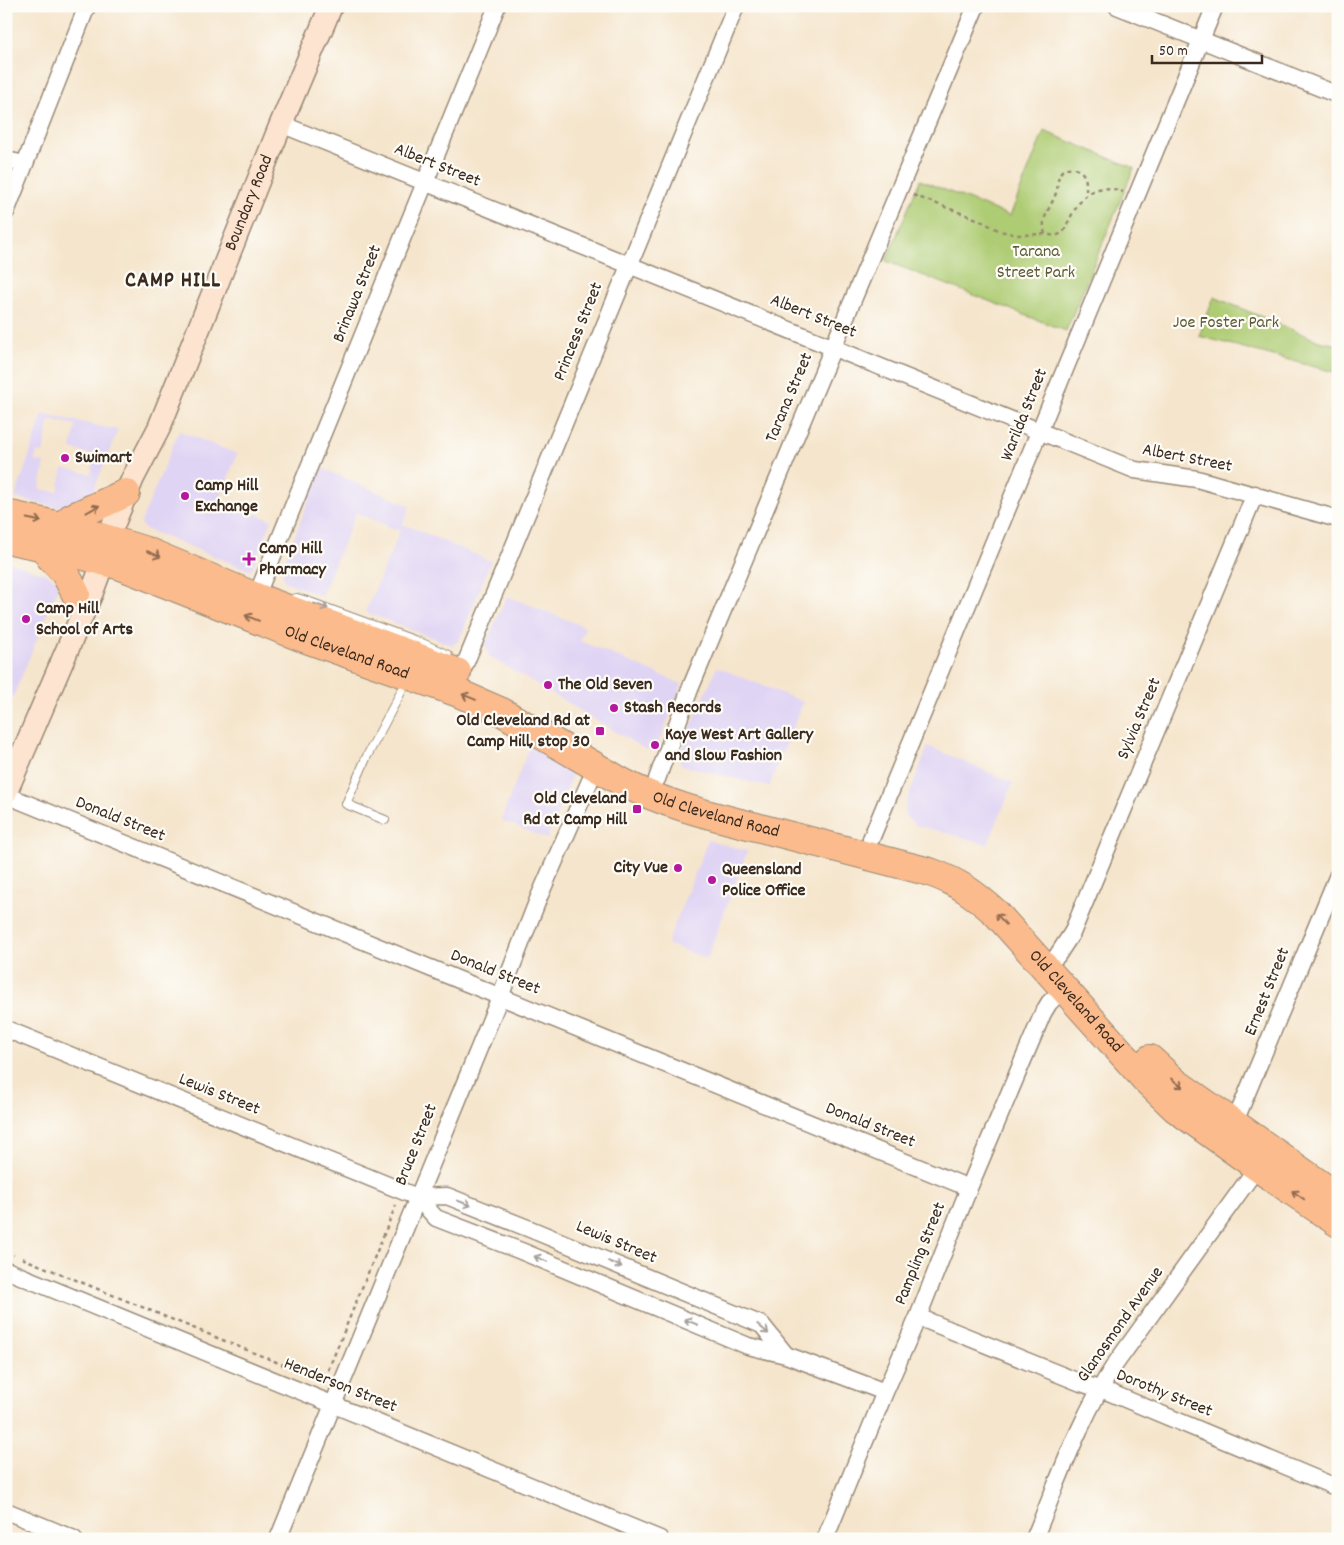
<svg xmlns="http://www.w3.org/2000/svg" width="1344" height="1545" font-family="Dekko,sans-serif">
<rect width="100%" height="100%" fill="#fdfcf7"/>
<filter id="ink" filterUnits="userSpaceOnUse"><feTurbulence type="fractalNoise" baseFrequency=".02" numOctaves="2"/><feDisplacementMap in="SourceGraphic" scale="10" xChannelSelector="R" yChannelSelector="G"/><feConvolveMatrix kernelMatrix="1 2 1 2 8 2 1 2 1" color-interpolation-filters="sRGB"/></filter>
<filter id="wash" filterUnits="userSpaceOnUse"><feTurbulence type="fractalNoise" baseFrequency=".0096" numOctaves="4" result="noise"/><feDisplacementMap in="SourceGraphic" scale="20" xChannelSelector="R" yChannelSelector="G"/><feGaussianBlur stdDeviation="1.12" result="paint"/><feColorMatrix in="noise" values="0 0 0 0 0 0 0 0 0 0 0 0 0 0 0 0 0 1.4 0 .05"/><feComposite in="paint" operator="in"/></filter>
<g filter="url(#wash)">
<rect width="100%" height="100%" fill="#f5e5cc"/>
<path fill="#e0d4f4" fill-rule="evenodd" d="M43,414l75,16 -25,62 -31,16 -47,-10zM50,420l26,5 -5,24 24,6 -4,19 -28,-6 -5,24 -18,-3 5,-26 -10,-2 2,-9 6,1z
M179,431l58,23 -17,46 52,20 -21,51 -108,-43 -2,-6z
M322,468l88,38 -7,18 88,37 -32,80 -7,4 -87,-33 35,-81 -44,-18 -35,83 -37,-15 -2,-14z
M6,561l43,14 7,5 2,8 -52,126z
M507,596l78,31 -5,14 102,43 -24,61 -12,5 -157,-94 -4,-11z
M717,667l86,35 -34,85 -88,-22 -3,-8z
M530,745l45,23 -28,71 -46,-19z
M928,746l85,37 -25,61 -73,-19 -10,-9v-10z
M708,840l39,11 -40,108 -40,-15z"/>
<path fill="#aecc73" stroke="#747b48" d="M1044,131l90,37 -68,163 -180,-70 34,-81 90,36z
M1214,297l105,44 19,4v22h-3l-1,5 -135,-36z"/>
</g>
<g filter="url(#ink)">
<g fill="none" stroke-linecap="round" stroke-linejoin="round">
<defs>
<path id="lane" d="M293,599l4,-1 10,3 115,42 26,12
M385,820l-39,-16 21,-48 41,-77"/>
<path id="street" d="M1117,6l221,89
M281,124l854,346 62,9 141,40
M6,160l19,4
M6,212l81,-206
M256,597l241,-591
M461,674l275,-668
M657,779l33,-90 286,-683
M6,795l963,393
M871,839l344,-833
M1057,956l15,-23 183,-439
M6,1029l411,168 30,-1 83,33 232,96 24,30
M1234,1124l104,-249
M417,1197l19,21 85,33 227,95 38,9 99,37
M6,1270l654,269
M918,1317l163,66 30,10 227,95
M6,1511l68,28
M278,1539l222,-542 39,-100 57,-130
M825,1539l60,-147 33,-75 51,-129 74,-175 6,-10 14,-14
M1034,1539c25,-60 46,-122 82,-176l145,-201"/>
<g id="secondary">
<path id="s1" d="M6,792l86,-200 12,-32 4,-22 10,-25 15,-35 26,-50 122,-304 50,-118"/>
</g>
<g id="highway">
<path d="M6,514l72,16 68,21 110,46 201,75"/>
<path d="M62,526l9,-8 55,-25"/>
<path id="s2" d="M6,539l63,13 52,14 177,70 158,56 46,20 120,70c43,23 91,34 138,46 56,14 113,29 170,44 30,11 43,21 66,41l149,166 30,29 82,59 81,56"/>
<path d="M43,546l7,11 15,16 11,21"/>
<path d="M1150,1059l25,23 163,115"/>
</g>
</defs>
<use href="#lane" stroke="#988875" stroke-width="10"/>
<use href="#street" stroke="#988875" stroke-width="19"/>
<use href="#secondary" stroke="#988875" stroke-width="25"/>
<use href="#highway" stroke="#988875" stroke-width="30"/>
<path stroke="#988875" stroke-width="2.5" stroke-dasharray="4 4" stroke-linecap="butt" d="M913,195l64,24 23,12 17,4 28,-1 10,2 8,-3c13,-28 25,-55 60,-41
M1045,234c-5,-17 6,-26 11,-41 3,-7 0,-16 6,-22 5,-6 17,-3 21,3 4,5 3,13 3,19
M6,1252l8,3
M22,1258l291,119 4,3
M322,1385l74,-180"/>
<use href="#lane" stroke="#fff" stroke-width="8"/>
<use href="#street" stroke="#fff" stroke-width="16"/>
<use href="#secondary" stroke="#fde4d1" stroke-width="22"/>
<use href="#highway" stroke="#fbbb8c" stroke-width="28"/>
</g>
<defs><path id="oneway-shaft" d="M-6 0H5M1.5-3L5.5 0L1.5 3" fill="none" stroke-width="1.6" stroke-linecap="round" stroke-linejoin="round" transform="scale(1.25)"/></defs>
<g stroke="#916b50">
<use href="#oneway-shaft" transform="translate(93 509) rotate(-29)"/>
<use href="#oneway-shaft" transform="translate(34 520) rotate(12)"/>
<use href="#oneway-shaft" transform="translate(154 554) rotate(23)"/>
<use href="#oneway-shaft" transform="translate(252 618) rotate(-158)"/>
<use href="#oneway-shaft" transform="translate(469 697) rotate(-158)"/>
<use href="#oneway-shaft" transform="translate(1001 919) rotate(-132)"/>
<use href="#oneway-shaft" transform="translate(1177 1083) rotate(37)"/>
<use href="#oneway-shaft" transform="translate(1298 1195) rotate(-145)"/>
</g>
<g stroke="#a79f9a">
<use href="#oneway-shaft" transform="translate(321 606) rotate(20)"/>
<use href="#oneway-shaft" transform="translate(464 1203) rotate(21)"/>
<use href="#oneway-shaft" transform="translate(541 1259) rotate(-158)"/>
<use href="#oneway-shaft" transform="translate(615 1264) rotate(22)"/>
<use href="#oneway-shaft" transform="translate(691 1322) rotate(-157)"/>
<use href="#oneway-shaft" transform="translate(763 1329) rotate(41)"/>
</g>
</g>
<g fill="#b5179e" stroke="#fdfcf7" stroke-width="2">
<circle cx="65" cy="458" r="5"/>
<circle cx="185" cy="496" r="5"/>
<path d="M246.5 551.5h5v5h5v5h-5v5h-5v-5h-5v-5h5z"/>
<circle cx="26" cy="619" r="5"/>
<circle cx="548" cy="685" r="5"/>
<circle cx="614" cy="708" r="5"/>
<rect x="595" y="726" width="10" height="10" rx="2.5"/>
<circle cx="655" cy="745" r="5"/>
<rect x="632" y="804" width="10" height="10" rx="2.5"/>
<circle cx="678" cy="868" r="5"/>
<circle cx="712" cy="880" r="5"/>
</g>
<g text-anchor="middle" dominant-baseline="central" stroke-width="4.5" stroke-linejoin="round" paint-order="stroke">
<g font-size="18" fill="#3b2a1e" stroke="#fdfcf7">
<text transform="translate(437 166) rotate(22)">Albert Street</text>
<text stroke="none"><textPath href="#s1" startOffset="638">Boundary Road</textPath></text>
<text transform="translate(358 294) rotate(-68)">Brinawa Street</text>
<text transform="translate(813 317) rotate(22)">Albert Street</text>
<text transform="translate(579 332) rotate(-68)">Princess Street</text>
<text transform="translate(790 398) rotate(-67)">Tarana Street</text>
<text transform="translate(1025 415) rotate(-68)">Warilda Street</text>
<text transform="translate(1187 459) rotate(11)">Albert Street</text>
<text stroke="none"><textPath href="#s2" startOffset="360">Old Cleveland Road</textPath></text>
<text transform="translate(1140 719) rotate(-67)">Sylvia Street</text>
<text stroke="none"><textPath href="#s2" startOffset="765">Old Cleveland Road</textPath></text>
<text transform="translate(120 820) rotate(22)">Donald Street</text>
<text transform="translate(495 973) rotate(22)">Donald Street</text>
<text transform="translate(1268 992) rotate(-68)">Ernest Street</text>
<text stroke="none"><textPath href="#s2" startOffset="1184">Old Cleveland Road</textPath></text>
<text transform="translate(219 1095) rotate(22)">Lewis Street</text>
<text transform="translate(870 1126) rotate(22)">Donald Street</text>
<text transform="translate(417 1145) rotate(-68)">Bruce Street</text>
<text transform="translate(616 1243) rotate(23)">Lewis Street</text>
<text transform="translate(921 1254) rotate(-68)">Pampling Street</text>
<text transform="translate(1121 1325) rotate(-55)">Glanosmond Avenue</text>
<text transform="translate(340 1386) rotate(22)">Henderson Street</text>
<text transform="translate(1164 1394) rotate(22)">Dorothy Street</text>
</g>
<g font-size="18" fill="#5e5b38" stroke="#fdfcf7">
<text x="1036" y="252">Tarana<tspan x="1036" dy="21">Street Park</tspan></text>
<text x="1226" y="323">Joe Foster Park</text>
</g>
<g font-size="18" font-weight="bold" fill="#3b2a1e" stroke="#fdfcf7" text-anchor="start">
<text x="75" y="458">Swimart</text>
<text x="195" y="486">Camp Hill<tspan x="195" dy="21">Exchange</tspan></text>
<text x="259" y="549">Camp Hill<tspan x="259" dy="21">Pharmacy</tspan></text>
<text x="36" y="609">Camp Hill<tspan x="36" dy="21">School of Arts</tspan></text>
<text x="558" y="685">The Old Seven</text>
<text x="624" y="708">Stash Records</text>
<text x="590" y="721" text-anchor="end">Old Cleveland Rd at<tspan x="590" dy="21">Camp Hill, stop 30</tspan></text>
<text x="665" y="735">Kaye West Art Gallery<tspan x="665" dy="21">and Slow Fashion</tspan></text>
<text x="627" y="799" text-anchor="end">Old Cleveland<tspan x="627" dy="21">Rd at Camp Hill</tspan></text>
<text x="668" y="868" text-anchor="end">City Vue</text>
<text x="722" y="870">Queensland<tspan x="722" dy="21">Police Office</tspan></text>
</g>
<g font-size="22" font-weight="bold" letter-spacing="1" fill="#3b2a1e" stroke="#fdfcf7">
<text x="173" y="281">CAMP HILL</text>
</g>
</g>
<rect width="1344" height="1545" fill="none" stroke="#fdfcf7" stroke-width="25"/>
<path d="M1152 55v8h110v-8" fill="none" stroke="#3b2a1e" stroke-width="2.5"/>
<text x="1159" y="55" font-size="15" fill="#3b2a1e" stroke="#fdfcf7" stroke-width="4" paint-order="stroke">50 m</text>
</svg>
